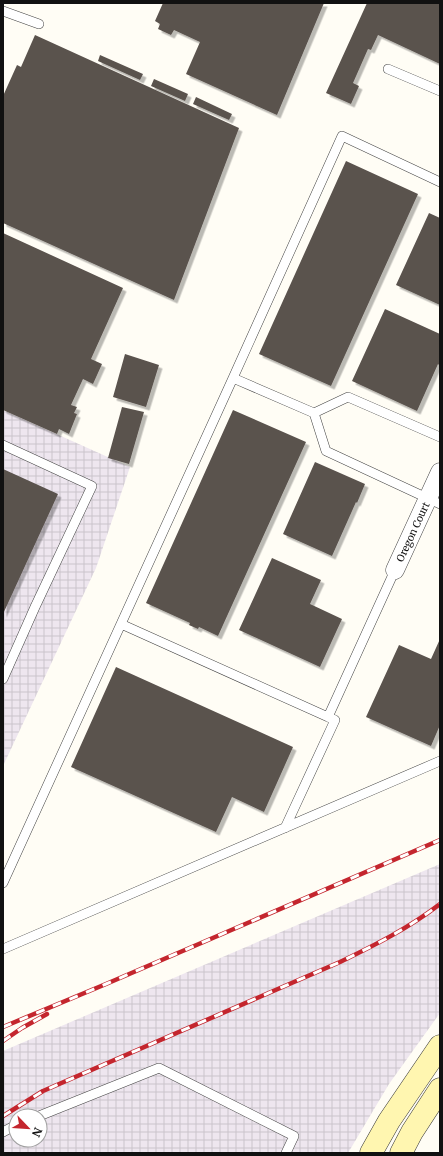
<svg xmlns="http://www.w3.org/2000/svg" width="443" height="1156" font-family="Merriweather,serif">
<defs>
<pattern id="industrial-grid" width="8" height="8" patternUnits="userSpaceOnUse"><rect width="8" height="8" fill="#eee6ef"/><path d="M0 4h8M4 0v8" fill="none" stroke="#cbc4cc"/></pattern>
<filter id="shadow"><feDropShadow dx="3.5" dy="3.5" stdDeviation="0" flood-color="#0004"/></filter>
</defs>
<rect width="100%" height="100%" fill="#fffdf5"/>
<path fill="url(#industrial-grid)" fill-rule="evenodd" d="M3,410l127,57 -34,101 -93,198z
M440,864v149l-51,71 -41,69h-345v-102zM16,1116h24v24h-24z"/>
<path fill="#5a524d" filter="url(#shadow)" d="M163,3h161l-47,112 -91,-41 14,-32 -26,-12 -3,5 -13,-6 2,-5 -5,-3z
M367,3h73v61l-62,-29 -7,15 -3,-1 -15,34 6,3 -8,18 -25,-11z
M35,35l204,93 -65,172 -171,-77v-127l14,-31 4,2z
M100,55l43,19 -3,6 -42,-19z
M154,79l34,15 -3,7 -34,-15z
M196,97l36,17 -3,6 -36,-16z
M346,161l72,33 -87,192 -72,-32z
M429,213l11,5v87l-44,-20z
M3,233l120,55 -32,71 11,5 -9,20 -10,-5 -12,26 6,2 -3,6 3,1 -8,20 -10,-5 -2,5 -54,-24z
M385,309l55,25v27l-1,4 -1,-1 -21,47 -65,-30z
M125,354l34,11 -13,42 -33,-10z
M122,407l22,5 -15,52 -21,-6z
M233,410l73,32 -88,194 -19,-9 -1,2 -9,-4 1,-2 -44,-20z
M315,462l50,22 -8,19 -1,-1 -24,54 -49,-22z
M3,469l55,25 -55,120z
M272,558l49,22 -11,24 32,15 -22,48 -81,-37z
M440,639v86l-9,21 -65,-29 33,-72 32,14z
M116,667l177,80 -29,65 -32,-15 -16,35 -145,-65z"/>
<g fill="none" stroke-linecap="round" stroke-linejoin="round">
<defs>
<path id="lane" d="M3,11l36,13
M388,69l52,22
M233,378l109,-242 98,46
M314,413l12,38 114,53
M3,445l89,41 -57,121 -32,72
M121,624l207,93
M285,828l50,-108 -7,-3 67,-147
M3,883l230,-505 81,35 34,-16 92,40
M3,949l437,-188
M39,1116l120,-48 135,68 -8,17
M3,1132l13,-7"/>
<path id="street" d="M395,570l45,-98"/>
<path id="secondary" d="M371,1153l18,-32 51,-75
M401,1153l11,-21 28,-43"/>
</defs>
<use href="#lane" stroke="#444" stroke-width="10"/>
<use href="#street" stroke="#444" stroke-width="19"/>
<use href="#secondary" stroke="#333" stroke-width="23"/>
<use href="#lane" stroke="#fff" stroke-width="9"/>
<use href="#street" stroke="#fff" stroke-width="18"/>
<use href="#secondary" stroke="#fff6b0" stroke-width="22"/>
<defs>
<path id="rail" d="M3,1027l103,-43 334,-144
M3,1041l19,-13 25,-14
M3,1116l40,-25 297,-129c35,-17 69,-34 100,-58"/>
</defs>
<use href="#rail" stroke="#c4262e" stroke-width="4.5"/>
<use href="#rail" stroke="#fff" stroke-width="3" stroke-dasharray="9" stroke-linecap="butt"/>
</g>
<g text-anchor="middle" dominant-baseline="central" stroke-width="4" stroke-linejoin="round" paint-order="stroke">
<g font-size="10" fill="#111" stroke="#fff">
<text transform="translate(413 532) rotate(-65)">Oregon Court</text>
</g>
</g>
<rect width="443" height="1156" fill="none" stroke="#111111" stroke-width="8"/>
<g transform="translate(28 1128) rotate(115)"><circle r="19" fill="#ffffff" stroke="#a0a0a0"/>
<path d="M0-3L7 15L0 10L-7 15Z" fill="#c4262e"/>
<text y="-6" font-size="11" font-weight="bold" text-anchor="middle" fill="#111111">N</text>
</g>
</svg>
